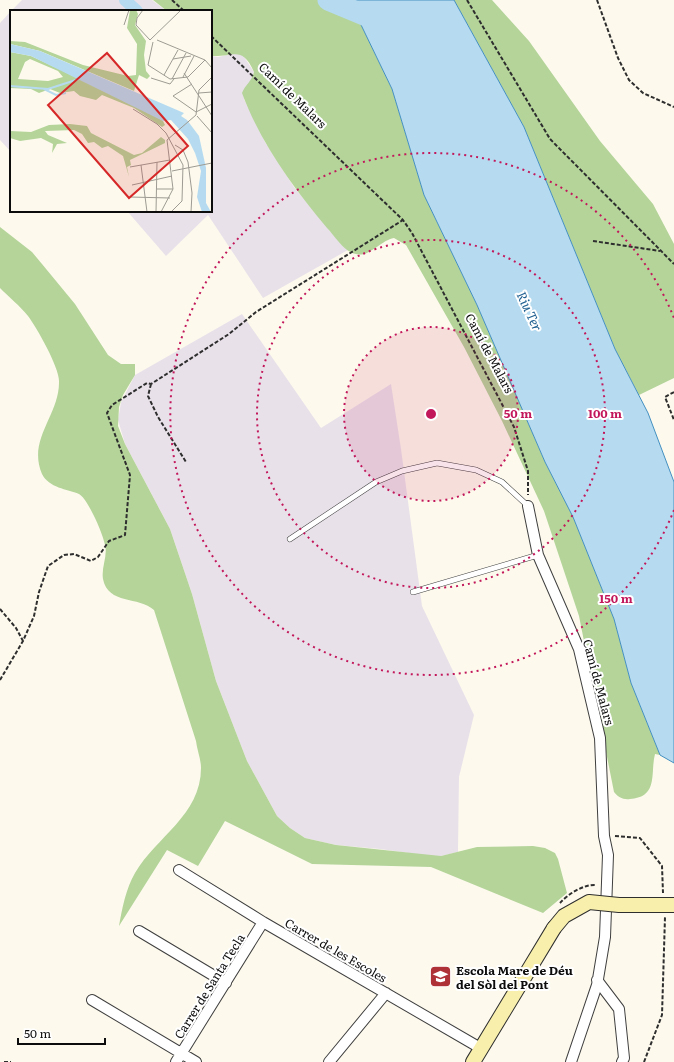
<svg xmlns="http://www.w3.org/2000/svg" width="674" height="1062" font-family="Literata,serif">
<rect width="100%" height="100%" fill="#fdfaed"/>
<path fill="#e9e1ea" d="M22,0h130l15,11h-156z
M11,11v141l-11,-12v-117z
M236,53l7,2 11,17 -10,27 21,43 29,45 48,58 6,5 -85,48 -55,-83 -42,41 -39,-45h84v-157l1,2 6,1z
M242,314l79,114 70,-44 10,65 21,157 52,109 -15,62 -1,75 -17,4h-11l-50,-7 -44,-4 -31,-7 -15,-10 -13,-12 -30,-55 -31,-80 -24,-87 -22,-65 -45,-85 -7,-24 3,-18 14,-27z"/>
<path fill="#b4d49a" d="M153,0h196l43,89 32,106 53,110 68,157 28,55 41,102 17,64 29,72 -5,-1c-5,19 4,43 -25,45 -7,1 -12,-2 -16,-7l-35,-176 -35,-105 -42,-90 -38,-74 -58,-102 -12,-7c-13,2 -25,20 -38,16 -12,-2 -21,-18 -29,-26 -34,-41 -66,-84 -85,-135 3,-8 10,-12 12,-21 -12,-27 -20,-15 -42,-16l-1,-2v-43h-44z
M454,0h38l37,41 71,100 53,63 21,40v134l-35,17 -24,-46 -91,-222z
M0,227l32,25 10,12 33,40 33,51 13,9h14v11l-12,20 -4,12 -1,19 7,18 45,85 22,65 24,87 31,80 30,55 13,12 15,10 31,7 105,11 36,-9 56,-1 12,2 10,5 3,6 9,34 -24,20 -112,-46 -119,-3 -87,-43 -27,45 -31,-16 -48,76c3,-17 7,-38 16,-53 21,-36 66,-58 66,-105 0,-9 -4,-18 -5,-27l-42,-131c-15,-14 -46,-5 -51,-31 -2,-12 5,-23 2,-34 -2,-11 -17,-46 -26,-51 -12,-5 -30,-6 -37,-20 -15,-35 18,-59 17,-93 0,-14 -22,-53 -31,-65 -8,-10 -19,-19 -28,-28z"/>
<path fill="#b6dbf0" stroke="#448fc0" d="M349,0h105l70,127 91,222 33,64 26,69v281l-14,-8 -29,-72 -17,-64 -41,-102 -28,-55 -68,-157 -53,-110 -32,-106z"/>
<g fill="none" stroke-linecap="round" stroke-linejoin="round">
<path stroke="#b6dbf0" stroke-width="12" d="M125,0l12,11"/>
<path stroke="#b6dbf0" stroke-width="21" d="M328,0l53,22"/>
<defs>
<path id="lane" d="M290,539l86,-57 26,-11 35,-8 39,7 26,12 26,24
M413,592l125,-37"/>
<path id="street" d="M528,506l10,49 41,94 21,89 4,98 4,19 -3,82 -8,48 -26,77
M179,870l84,52 219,127
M139,931l87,52
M597,980l22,29 5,49 -2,4
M92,1000l104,62
M176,1062l87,-140
M329,1062l57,-69"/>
<path id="secondary" d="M473,1062l81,-134"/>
</defs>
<use href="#lane" stroke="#3f3f3f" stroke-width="6"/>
<use href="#street" stroke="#3f3f3f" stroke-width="12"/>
<use href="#secondary" stroke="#2e2e2e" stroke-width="16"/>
<path stroke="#2e2e2e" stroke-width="2" stroke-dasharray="4 2" stroke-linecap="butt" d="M172,0l12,11
M467,0l83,139 124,125
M597,0l21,58 11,22 14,13 31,14
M211,36l192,184 9,13 102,194 14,44v24
M593,241l67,10
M151,384l-3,12 10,21 28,45
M674,392l-9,5 9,23
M0,609l16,19 7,13
M0,680l23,-39 11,-25 5,-24 9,-26 16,-11 10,-1 17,7 7,-4 11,-16 16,-6 5,-60 -23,-62 5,-8 35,-22 4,1 78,-50 27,-22 147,-92
M615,836l25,2 22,28 1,27
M560,903c8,-9 24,-19 36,-18
M4,1062h7
M644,1062l18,-47 3,-98"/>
<use href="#lane" stroke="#fff" stroke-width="5"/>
<use href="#street" stroke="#fff" stroke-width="10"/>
<use href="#secondary" stroke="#f8efad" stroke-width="14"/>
<defs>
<path id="secondary-bridge" d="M554,928l10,-12 25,-14 30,3h55"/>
</defs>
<use href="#secondary-bridge" stroke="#2e2e2e" stroke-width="16" stroke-linecap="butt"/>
<use href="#secondary-bridge" stroke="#f8efad" stroke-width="14"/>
</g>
<circle cx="431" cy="414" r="87" fill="#c2185b" fill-opacity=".12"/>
<g fill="none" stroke="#c2185b" stroke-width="2" stroke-dasharray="2 4">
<circle cx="431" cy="414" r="87"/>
<circle cx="431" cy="414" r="174"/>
<path d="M674 510A261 261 0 1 1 674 318"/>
</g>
<defs>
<symbol id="school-square" viewBox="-11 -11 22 22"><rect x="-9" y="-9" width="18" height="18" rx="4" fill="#af3138" stroke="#fff"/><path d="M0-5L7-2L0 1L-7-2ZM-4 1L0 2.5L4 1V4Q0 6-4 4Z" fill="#fff"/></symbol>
</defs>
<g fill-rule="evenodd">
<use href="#school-square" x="428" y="964" width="25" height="25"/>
</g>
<g text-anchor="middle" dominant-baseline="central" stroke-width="4" stroke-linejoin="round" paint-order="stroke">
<g font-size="12" fill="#0c0c0c" stroke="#fff">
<text transform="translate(293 95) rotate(44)">Camí de Malars</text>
<text transform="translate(490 353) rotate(62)">Camí de Malars</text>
<text transform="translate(599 682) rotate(75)">Camí de Malars</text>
<text transform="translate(336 950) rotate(30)">Carrer de les Escoles</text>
<text transform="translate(209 986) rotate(-58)">Carrer de Santa Tecla</text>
</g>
<g font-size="12" font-weight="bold" fill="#0c0c0c" stroke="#fff" text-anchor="start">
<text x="456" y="970">Escola Mare de Déu<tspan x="456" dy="14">del Sòl del Pont</tspan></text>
</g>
<g font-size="13" font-style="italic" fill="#216192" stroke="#fff">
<text transform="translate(530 311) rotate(65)">Riu Ter</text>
</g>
</g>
<g transform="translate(10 10)">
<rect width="202" height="202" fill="#fdfaed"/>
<path d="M120,0h6l2,4 -3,11 11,16 -2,14 2,16 4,5 -3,3 -8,-4 -5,16 -94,-40 -30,-7v-3l15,1 58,23 45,11 8,-1 1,-31 -10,-16zM0,42l21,4 58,27 60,29 14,9 2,4 -3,2 -28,-19 -32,-13 -6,5 -16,-4 -6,-5 -14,2 -10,-4 -11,4 -8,-4 -21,-1zM20,49l28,12 5,6 -15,4 -30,-2 7,-17zM60,114l17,2 4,7 43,22 8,-2 19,-16 4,3v3l-35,17 1,5 -4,2 2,10 -6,-21 -15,-10 -6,2 -8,-6 -6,1 -6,-9 -8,-4 -29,1 3,4 19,8 -10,1 -5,9 1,-9 -12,-6 -21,3 -10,-3v-7l21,1 18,-7z" fill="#b4d49a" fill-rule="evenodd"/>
<path d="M0,34l30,7 144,62 -3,3 6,4 12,16 7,32v35l5,9h-9l-5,-15 4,-26 -6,-18 -7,-14 -17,-19 -8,1 -132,-65 -21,-4z" fill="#b6dbf0"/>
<path fill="none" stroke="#b6dbf0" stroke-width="2" d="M0,76l38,3 34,-11M34,79l12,6 10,-2"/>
<path fill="none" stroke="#9d9b93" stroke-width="1" d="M133,0l-6,8 -1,7 14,15M114,15l5,-15M140,30l31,-30M147,30l48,20 7,8M143,32l-5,23 22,14 18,-2 17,-17M163,49l18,-3M174,63l28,43M154,65l14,-25M173,67l11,-21M141,68l19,6 4,-5M162,69l14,-26M182,74l-19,12 23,16M189,83l13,-1M123,99l24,15 9,9 17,32 -1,36 -11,11M186,102l16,-8M187,106l15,17M165,135l8,5 5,12 4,31 -1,19M131,155l6,47M120,157l40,-7M162,161l40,-8M122,175l40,-9M147,179h16M120,187l40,1M146,202l1,-50M151,202l12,-23 -6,-49 29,-25 3,-25 13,-13"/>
<path fill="#d62828" fill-opacity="0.15" stroke="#d62828" stroke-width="2" d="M97,43l81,93 -59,52 -81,-93z"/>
<rect width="202" height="202" fill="none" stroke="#0c0c0c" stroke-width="2"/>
</g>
<circle cx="431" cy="414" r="6" fill="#c2185b" stroke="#fff" stroke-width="2"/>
<g font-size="12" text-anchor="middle" font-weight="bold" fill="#c2185b" stroke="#fff" stroke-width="4" stroke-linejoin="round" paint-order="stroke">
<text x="518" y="418">50 m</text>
<text x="605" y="418">100 m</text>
<text x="616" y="603">150 m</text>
</g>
<path d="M18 1038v6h87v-6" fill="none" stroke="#0c0c0c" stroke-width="2"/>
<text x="24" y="1038" font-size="12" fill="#0c0c0c" stroke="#ffffff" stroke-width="3" paint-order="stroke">50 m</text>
</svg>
